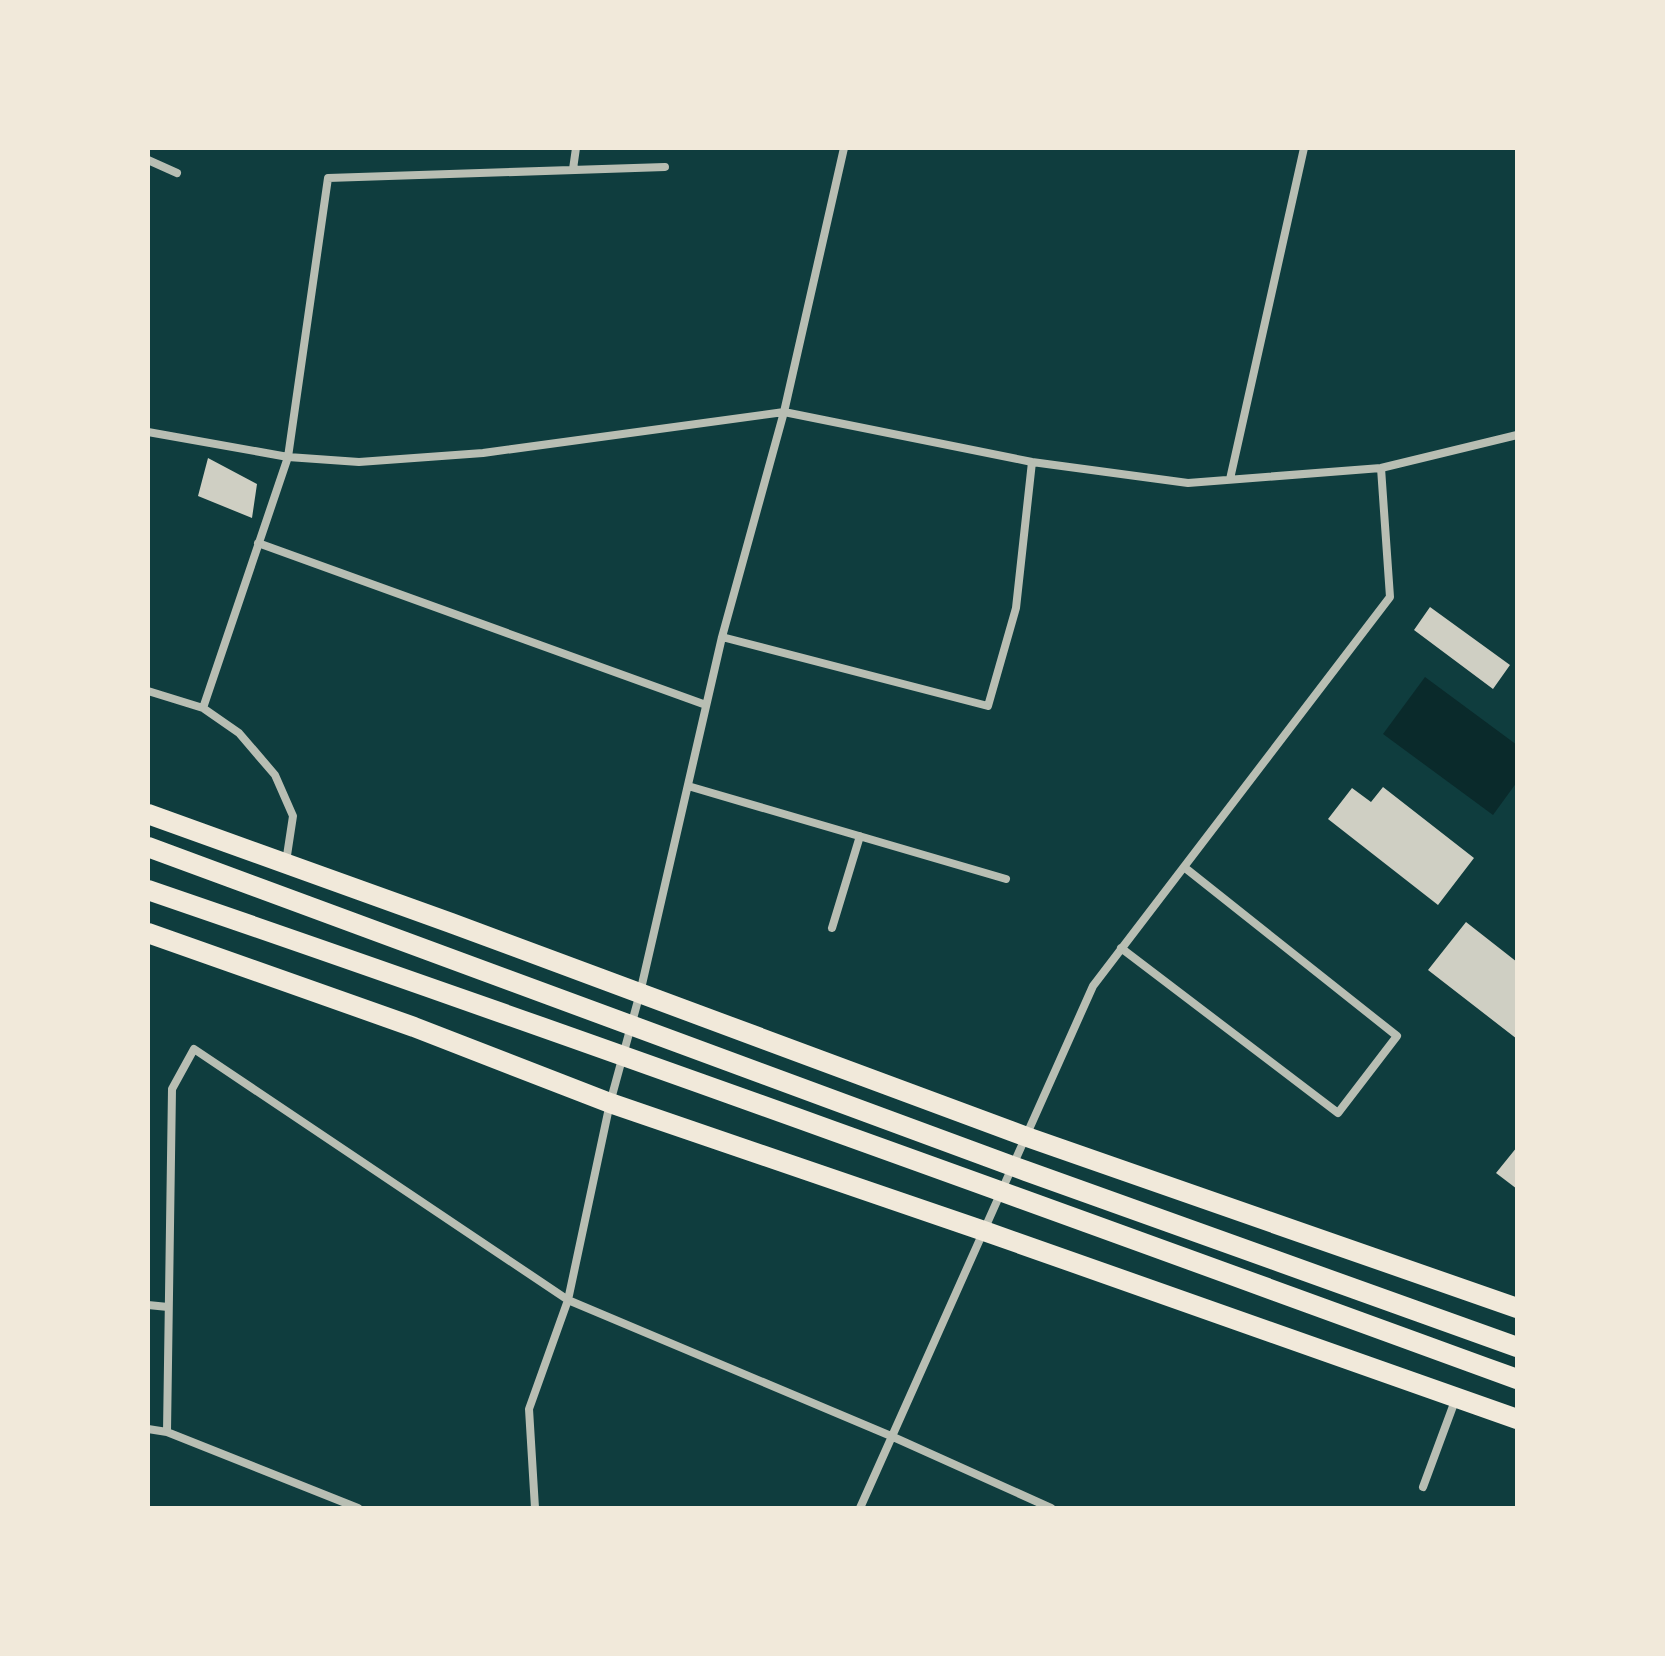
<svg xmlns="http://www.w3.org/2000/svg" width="1665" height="1656" font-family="'Space Grotesk',sans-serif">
<rect width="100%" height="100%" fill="#0f3d3e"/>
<path fill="#0a2a2b" d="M1425,677l92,68v37l-24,33 -110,-81z"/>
<path fill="#cfcfc3" d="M208,458l49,26 -5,34 -54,-22z
M1430,607l80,58 -17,24 -79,-59z
M1383,787l91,71 -36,47 -110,-86 24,-31 19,14z
M1466,922l51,40v77l-89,-69z
M1517,1147v42l-21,-16z"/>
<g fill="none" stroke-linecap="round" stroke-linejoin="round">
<path stroke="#b8beb3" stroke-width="8" d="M844,148l-60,264 -62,225 -82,356 -30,110 -42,197 323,136 160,72
M148,160l29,13
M573,169l3,-21
M148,432l140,25 71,5 124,-9 301,-41 248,50 156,21 193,-15 136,-33
M1230,479l74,-331
M258,543l448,162
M722,637l266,69 28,-98 16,-146
M148,691l55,17
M688,786l318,93
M286,862l7,-46 -18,-41 -36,-42 -36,-25 85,-251 40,-279 337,-11
M832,928l28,-92
M1121,948l217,165 59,-77 -213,-169
M148,1305l20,2
M148,1429l19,3
M1423,1487l33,-89
M358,1508l-191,-76 5,-343 22,-40 374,251 -39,109 6,99
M860,1508l233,-522 297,-389 -9,-129"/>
<path stroke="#f1e9da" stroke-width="20" d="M148,814l303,109 576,214 490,171
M148,847l878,324 491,176
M148,890c458,157 914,323 1369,489
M148,933l266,94 196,76 374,128 533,188"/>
</g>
<rect width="1665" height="1656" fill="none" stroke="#f1e9da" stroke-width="300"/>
</svg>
